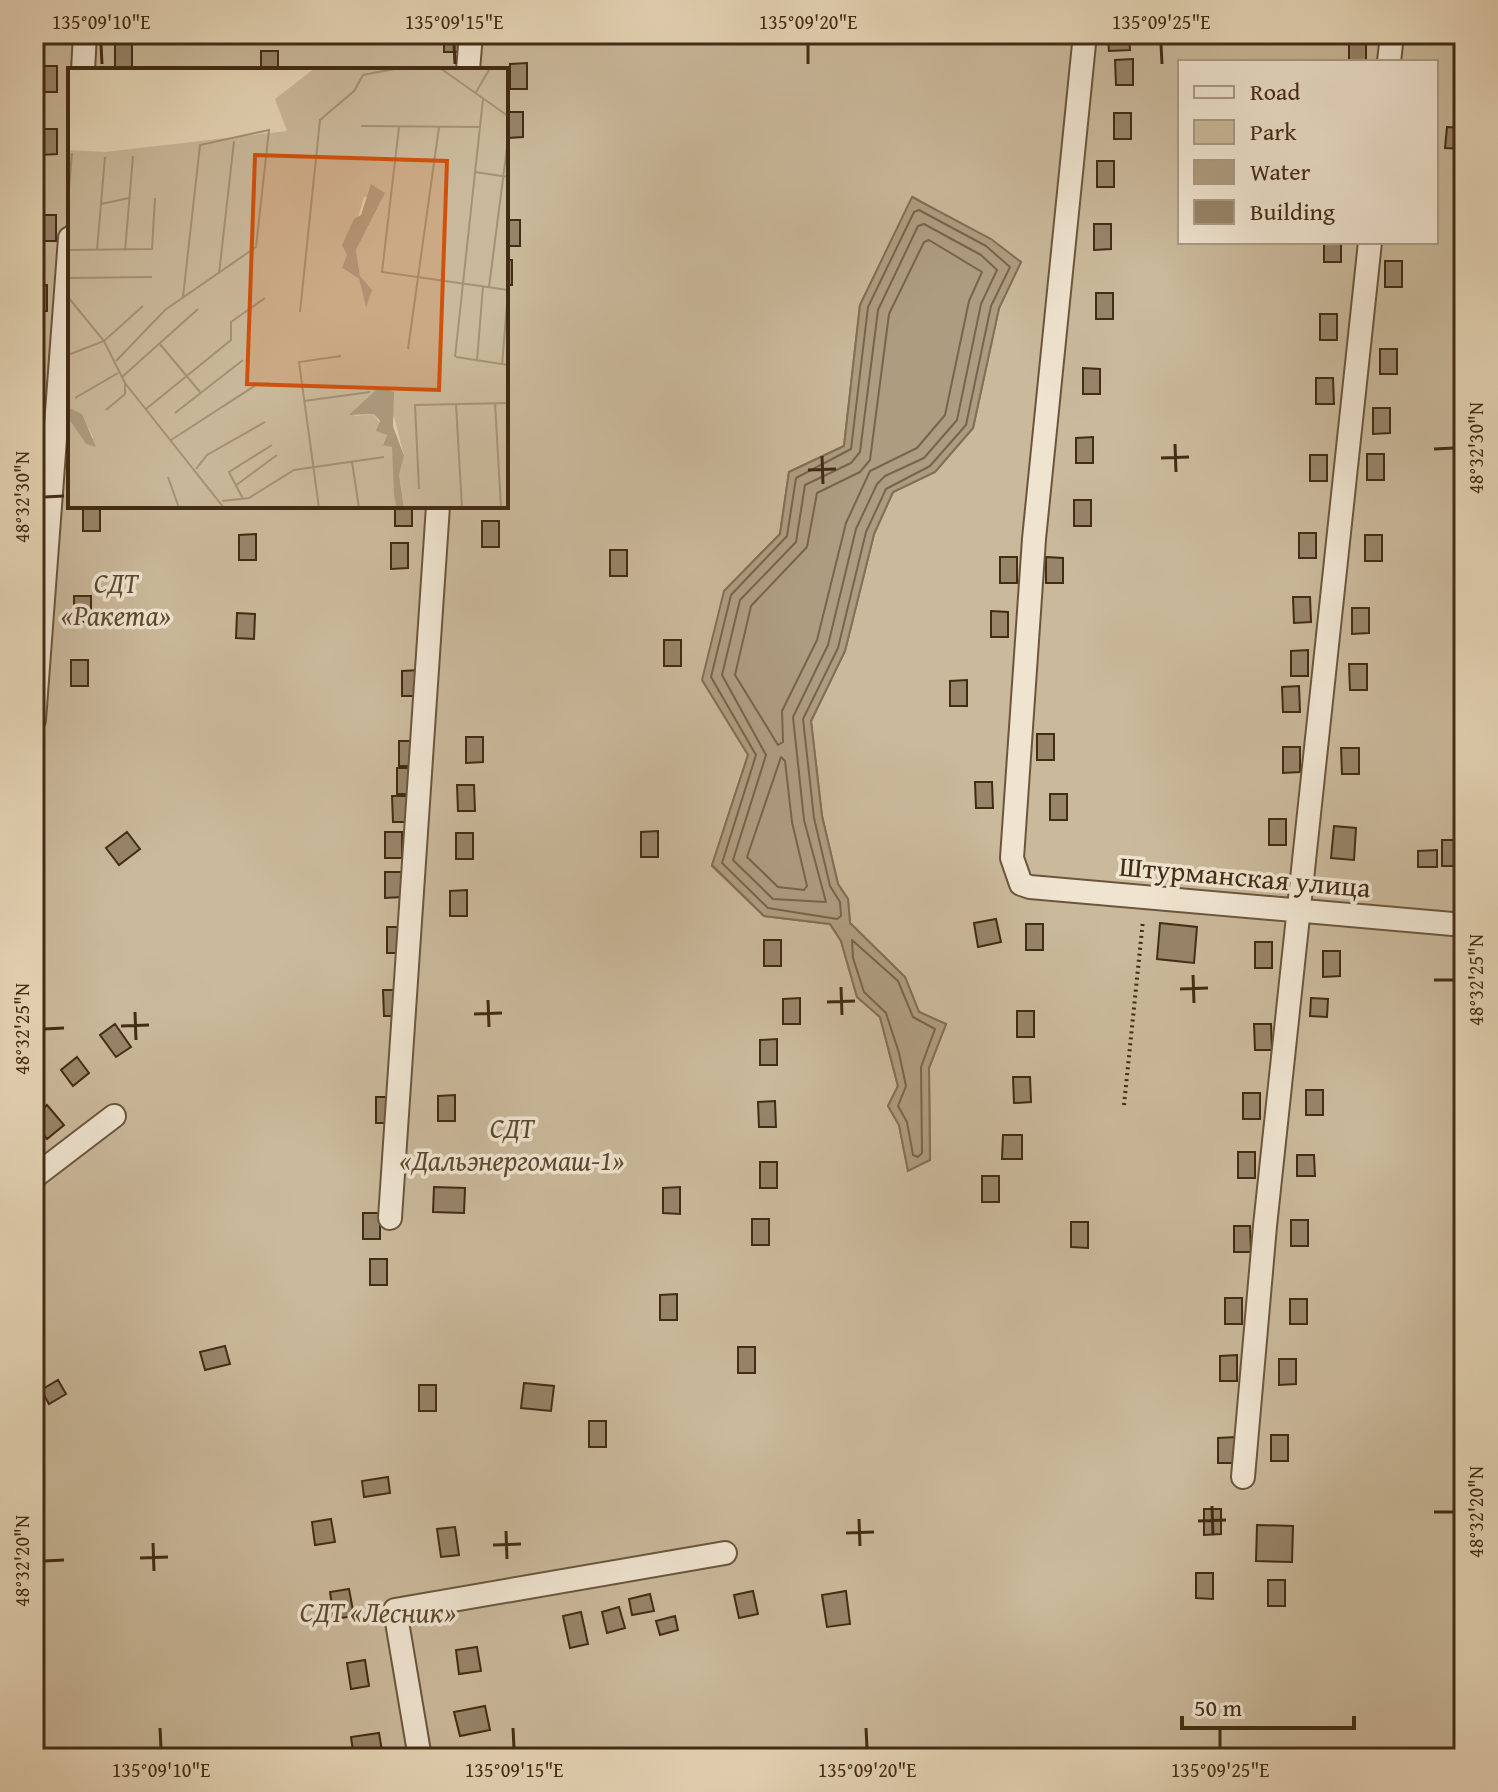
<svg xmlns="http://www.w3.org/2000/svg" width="1498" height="1792" font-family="'Gentium Book Plus',serif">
<rect width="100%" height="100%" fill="#e6d6b7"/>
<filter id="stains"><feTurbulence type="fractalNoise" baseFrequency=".0025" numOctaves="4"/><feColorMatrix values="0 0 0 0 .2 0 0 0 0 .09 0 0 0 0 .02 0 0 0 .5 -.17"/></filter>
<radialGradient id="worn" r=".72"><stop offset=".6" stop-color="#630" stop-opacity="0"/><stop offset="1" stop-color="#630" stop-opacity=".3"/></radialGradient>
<path fill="#cab99b" stroke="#867258" stroke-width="2" fill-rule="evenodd" d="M34,34h1430v1724h-1430zM1180,62h256v180h-256zM70,70h436v436h-436zM913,197l108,65 -22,46 -26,120 -38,44 -42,20 -19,42 -29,117 -34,70 11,95 16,68 10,15 2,24 55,54 14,35 27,12 -17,44 1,92 -22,10 -9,-45 -11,-19 10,-20 -18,-69 -23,-20 -16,-56 -11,-17 -66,-8 -52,-50 36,-111 -24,-164 56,-57 9,-62 55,-26 16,-141z"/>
<path fill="#ae9c80" stroke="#836f55" stroke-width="2" d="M912,197l79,42 30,23 -22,46 -26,120 -38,44 -42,20 -19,42 -29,117 -34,70 11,95 16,68 10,15 2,24 55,54 14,35 27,12 -17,44 1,92 -22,11 -9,-46 -11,-19 10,-20 -18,-69 -23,-20 -16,-56 -11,-17 -66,-8 -52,-51 36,-110 -46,-75 22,-89 56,-57 9,-62 55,-26 16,-141z"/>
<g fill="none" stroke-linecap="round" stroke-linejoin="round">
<path stroke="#78644a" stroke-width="2" d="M919,210l67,36 24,21 -19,39 -25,119 -36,41 -44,23 -20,43 -28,116 -35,71 11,99 16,68 10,16 1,14 -4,3 -69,-11 -46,-45 34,-108 -45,-78 20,-82 56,-59 9,-58 55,-29 17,-142 46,-95z
M924,224l57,31 16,15 -16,34 -24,116 -33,38 -39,18 -8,8 -21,45 -28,116 -35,72 11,103 22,82 -53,-3 -40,-39 33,-105 -44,-80 18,-75 56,-58 9,-57 46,-22 9,-11 18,-142 40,-84z
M929,240l53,32 -13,29 -24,114 -28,33 -47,23 -24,52 -29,117 -35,71 1,31 -5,3 -43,-70 16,-69 56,-59 10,-54 43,-21 10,-12 19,-146 35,-72z
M781,757l4,4 7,61 15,64 -3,4 -26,-3 -31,-30z
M852,940l46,41 15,36 22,12 -14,38 1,86 -4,4 -5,-2 -6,-33 -9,-16 8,-20 -7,-33 -13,-40 -22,-21 -11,-34z"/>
</g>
<path fill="#978469" stroke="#422c14" stroke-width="2" d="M444,34h17v18h-17z
M519,34h17l1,8h-18z
M894,34h17v8h-17z
M1049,34h17v5h-17z
M1129,35l1,15 -21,1 -1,-14z
M115,41h17v26h-17z
M1349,41h17v21h-17z
M261,51h17v19h-17z
M1133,59v26h-17l-1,-25z
M527,63v26h-17v-25z
M40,66h17v26h-17z
M506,112h17v25l-17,1z
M1114,113h17v26h-17z
M1447,127l17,1v21l-19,-1z
M40,129h17v25l-17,1z
M1097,161h17v26h-17z
M38,215h18v26h-17z
M506,220h14v26h-14z
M1094,224h17v25l-17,1z
M1324,242h17v20h-17z
M506,260h6v25h-6z
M1385,261h17v26h-17z
M47,285v26h-13v-25z
M1096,293h17v26h-17z
M1320,314h17v26h-17z
M1380,349h17v25h-17z
M1083,368l17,1v25h-17z
M1316,378h17l1,26h-18z
M34,384h8v25h-8z
M1373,408h17v25l-17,1z
M1093,437v26h-17v-25z
M1367,454h17v26h-17z
M1310,455h17v26h-17z
M1074,500h17v26h-17z
M83,506h17v25h-17z
M395,506h17v20h-17z
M482,521h17v26h-17z
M1299,533h17v25h-17z
M256,534v26h-17v-25z
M1365,535h17v26h-17z
M391,543h17v25l-17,1z
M610,550h17v26h-17z
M1000,557h17v26h-17z
M1046,557l17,1v25h-17z
M74,596h17v26h-17z
M1293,597h17l1,25 -17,1z
M1352,608h17v25l-17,1z
M991,611l17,1v25h-17z
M237,613l18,1 -1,25 -18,-1z
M664,640h17v26h-17z
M1308,650v26h-17v-25z
M71,660h17v26h-17z
M1349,664h18v26h-17z
M419,670v26h-17v-25z
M967,680v26h-17v-25z
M1299,686l1,26h-17l-1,-25z
M1037,734h17v26h-17z
M466,737h17v25l-17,1z
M399,741h17v25h-17z
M1283,747h17v25l-17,1z
M1341,748h18v26h-17z
M397,768h17l1,26h-18z
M975,782h17l1,26h-17z
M457,785h17l1,26h-17z
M1050,794h17v26h-17z
M392,796h17l1,26h-17z
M1269,819h17v26h-17z
M1334,826l22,2 -2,32 -23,-2z
M658,831v26h-17v-25z
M127,832l13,17 -21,16 -13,-17z
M385,832h17v26h-17z
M456,833h17v26h-17z
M1442,840h17l1,26h-18z
M1437,850v17h-19v-16z
M385,872h17v25l-17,1z
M467,890v26h-17v-25z
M996,919l5,23 -23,5 -4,-24z
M1160,923l37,4 -3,36 -37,-4z
M1026,924h17v26h-17z
M387,927h17v26h-17z
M764,940h17v26h-17z
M1255,942h17v26h-17z
M1323,951h17v25l-17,1z
M383,990h18v26h-17z
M800,998v26h-17v-25z
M1311,998l17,1 -1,18 -17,-1z
M1017,1011h17v26h-17z
M115,1024l16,23 -15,10 -16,-22z
M1254,1024h17l1,26h-17z
M777,1039v26h-17v-25z
M77,1057l12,16 -16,13 -12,-16z
M1013,1077h17l1,25 -17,1z
M1306,1090h17v25h-17z
M1243,1093h17v26h-17z
M455,1095v26h-17v-25z
M376,1097h17v26h-17z
M775,1101l1,26h-17l-1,-25z
M47,1105l17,20 -17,14 -13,-16v-7z
M1003,1135h19v24h-20z
M1238,1152h17v26h-17z
M1297,1155h17l1,21h-18z
M760,1162h17v26h-17z
M982,1176h17v26h-17z
M434,1187l31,1 -1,25 -31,-1z
M680,1187v27l-17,-1v-25z
M363,1213h17v26h-17z
M752,1219h17v26h-17z
M1291,1220h17v26h-17z
M1071,1222h17v26l-17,-1z
M1234,1226h16l1,26h-17z
M370,1259h17v26h-17z
M677,1294v26h-17v-25z
M1225,1298h17v26h-17z
M1290,1299h17v25h-17z
M225,1346l5,18 -25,6 -5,-18z
M738,1347h17v26h-17z
M1237,1355v26h-17v-25z
M1279,1359h17v25l-17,1z
M58,1380l8,14 -17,10 -8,-14z
M524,1383l30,3 -3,25 -30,-3z
M419,1385h17v26h-17z
M589,1421h17v26h-17z
M1271,1435h17v26h-17z
M1235,1437v26h-17v-25z
M388,1477l2,16 -26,4 -2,-16z
M1204,1509h17v25l-17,1z
M331,1519l4,23 -20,3 -3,-23z
M1257,1525l36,1 -1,36 -36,-1z
M455,1527l4,28 -18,2 -4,-28z
M1196,1573h17v26l-17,-1z
M1268,1580h17v26h-17z
M349,1589l5,27 -20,3 -4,-27z
M753,1591l5,23 -19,4 -5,-23z
M846,1591l4,33 -23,3 -5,-32z
M650,1594l4,17 -22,4 -3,-16z
M619,1607l6,21 -18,5 -5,-21z
M581,1612l7,32 -18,4 -7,-32z
M675,1616l3,14 -18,5 -4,-14z
M477,1647l4,24 -22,3 -3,-24z
M365,1660l4,26 -18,3 -4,-26z
M485,1706l5,24 -30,6 -6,-24z
M379,1733l4,24 -29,1 -3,-21z
M175,1749l1,9h-28l-1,-5z"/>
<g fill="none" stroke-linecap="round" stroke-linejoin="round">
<defs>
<path id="minor" d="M1085,34l-51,505 -22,319 9,26 9,3 434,38
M1389,62l3,-28
M83,70l2,-36
M468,70l3,-36
M34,720l36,-482
M34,1177l80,-61
M390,1218l48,-712
M1243,1477l22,-251 105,-984
M420,1758l-25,-148 330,-57"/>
</defs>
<use href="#minor" stroke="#6b563d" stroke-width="26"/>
<path stroke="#422c14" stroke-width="4" stroke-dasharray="2 4" stroke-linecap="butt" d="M1124,1105l19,-185"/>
<use href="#minor" stroke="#efe4d0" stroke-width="22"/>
</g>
<path fill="none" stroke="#422c14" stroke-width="3" d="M101,44l1,20M454,44l1,20M808,44v20M1161,44l1,20M1175,444l1,28M1434,449l20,-1M822,456l1,28M1161,458l28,-1M808,470l28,-1M44,497l20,-1M1193,975l1,28M1434,980h20M841,987l1,28M1180,989l28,-1M488,1000l1,27M827,1002l28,-1M135,1012l1,28M474,1014l28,-1M121,1026l28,-1M44,1029l20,-1M1212,1506l1,28M1434,1512h20M859,1519l1,27M1198,1521l28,-1M506,1531l1,28M846,1533l28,-1M153,1543l1,28M493,1545l28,-1M140,1558l28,-1M44,1561l20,-1M160,1728l1,20M513,1728l1,20M866,1728l1,20M1220,1728v20"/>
<g text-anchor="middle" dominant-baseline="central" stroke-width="7" stroke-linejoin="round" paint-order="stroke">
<g font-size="28" font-style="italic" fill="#5d482f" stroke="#efe4d0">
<text x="116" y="582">СДТ<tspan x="116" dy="32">«Ракета»</tspan></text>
<text x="512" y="1127">СДТ<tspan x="512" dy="32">«Дальэнергомаш-1»</tspan></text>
<text x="378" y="1611">СДТ «Лесник»</text>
</g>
<g font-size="28" fill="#422c14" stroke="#efe4d0">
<text transform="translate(1245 876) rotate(5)">Штурманская улица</text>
</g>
</g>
<g transform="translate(68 68)">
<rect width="440" height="440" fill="#e6d6b7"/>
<path d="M247,0h193v440h-104l-5,-33 5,-19 -10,-39 -21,-20 -19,19 20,-2 13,21 -4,9 9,2 5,62h-329v-90l18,26 7,-7 -10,-20 -15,-10v-257l37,2 182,-21 -12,-32zM296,129l18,2 -26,51 4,26 8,12 -2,20 -7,-29 -16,-10z" fill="#cab99b" fill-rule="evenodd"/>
<path d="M303,116l14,9 -29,57 4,26 12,14 -6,18 -7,-29 -17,-11 5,-13 -5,-10 12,-26 7,-4zM311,319l15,5 -1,34 11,30 -5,19 5,33h-7l-3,-12 -2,-49 -9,-2 4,-10 -11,-4 4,-10 -6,-7 -25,1zM0,339l14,7 14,33 -10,-3 -18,-26z" fill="#ae9c80"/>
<path fill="none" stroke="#a49276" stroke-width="2" d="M372,0l68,48M407,26l15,-26M293,58l120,1M331,59l-17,145 126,18M407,104l33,5M0,132l4,-47M33,136l28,-6M0,182l84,-1 3,-51M29,182l8,-93M57,183l8,-95M151,206l15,-133M0,210l84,-1M421,219l19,-147M0,229l36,44 21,42 99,125M232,244l20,-192 34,-29 9,-16 37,-7M91,275l41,49M340,281l31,-222M0,287l36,-14 39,-35M387,289l28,-258M388,289l52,8M48,293l49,-51 91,-63 13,-117 -69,15 -17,152M409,293l6,-75M434,297l6,-73M54,309l76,-68M7,330l43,-25M236,333l66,-9M427,335l6,105M388,336l6,104M78,341l85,-69v-18l34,-24M38,342l19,-16v-11M107,345l68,-53M103,372l85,-55 13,-2M284,394l7,46M128,401l11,-14 58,-33M100,409l11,31M167,418l42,-31M351,421l-4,-84 93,-2M175,431l-14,-27 43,-27M154,433l27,-3 45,-28 90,-13M251,440l-20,-146 42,-6"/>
<path fill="#cf520d" fill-opacity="0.15" stroke="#cf520d" stroke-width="4" d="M187,87l192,6 -8,229 -192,-6z"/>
<rect width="440" height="440" fill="none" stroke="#422c14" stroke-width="4"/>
</g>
<rect width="1498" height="1792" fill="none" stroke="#e6d6b7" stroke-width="88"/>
<rect x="1178" y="60" width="260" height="184" fill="#efe4d0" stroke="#aa9a85" stroke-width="2"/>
<rect x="1194" y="86" width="40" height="12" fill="#efe4d0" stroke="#aa9a85" stroke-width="2"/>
<text x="1250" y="100" font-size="24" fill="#422c14">Road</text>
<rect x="1194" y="120" width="40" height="24" fill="#cab99b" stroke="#aa9a85" stroke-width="2"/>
<text x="1250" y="140" font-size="24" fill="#422c14">Park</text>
<rect x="1194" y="160" width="40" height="24" fill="#ae9c80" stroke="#aa9a85" stroke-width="2"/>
<text x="1250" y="180" font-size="24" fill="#422c14">Water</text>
<rect x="1194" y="200" width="40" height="24" fill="#978469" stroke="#aa9a85" stroke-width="2"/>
<text x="1250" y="220" font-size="24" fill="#422c14">Building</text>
<path d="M1182 1716v12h172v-12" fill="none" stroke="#422c14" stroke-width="4"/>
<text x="1194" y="1716" font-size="24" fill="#422c14" stroke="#efe4d0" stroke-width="6" paint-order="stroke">50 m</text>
<rect x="44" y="44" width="1410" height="1704" fill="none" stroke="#422c14" stroke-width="3"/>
<g font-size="20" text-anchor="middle" fill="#422c14">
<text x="101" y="29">135°09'10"E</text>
<text x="454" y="29">135°09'15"E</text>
<text x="808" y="29">135°09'20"E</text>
<text x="1161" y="29">135°09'25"E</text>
<text transform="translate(1476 448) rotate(-90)" y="7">48°32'30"N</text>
<text transform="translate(22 497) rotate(-90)" y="7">48°32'30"N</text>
<text transform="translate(1476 980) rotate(-90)" y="7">48°32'25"N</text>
<text transform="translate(22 1029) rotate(-90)" y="7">48°32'25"N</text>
<text transform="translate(1476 1512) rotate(-90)" y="7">48°32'20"N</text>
<text transform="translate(22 1561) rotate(-90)" y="7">48°32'20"N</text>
<text x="161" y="1777">135°09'10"E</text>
<text x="514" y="1777">135°09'15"E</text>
<text x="867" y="1777">135°09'20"E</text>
<text x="1220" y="1777">135°09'25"E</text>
</g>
<rect width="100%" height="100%" filter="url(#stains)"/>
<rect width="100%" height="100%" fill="url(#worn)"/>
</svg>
